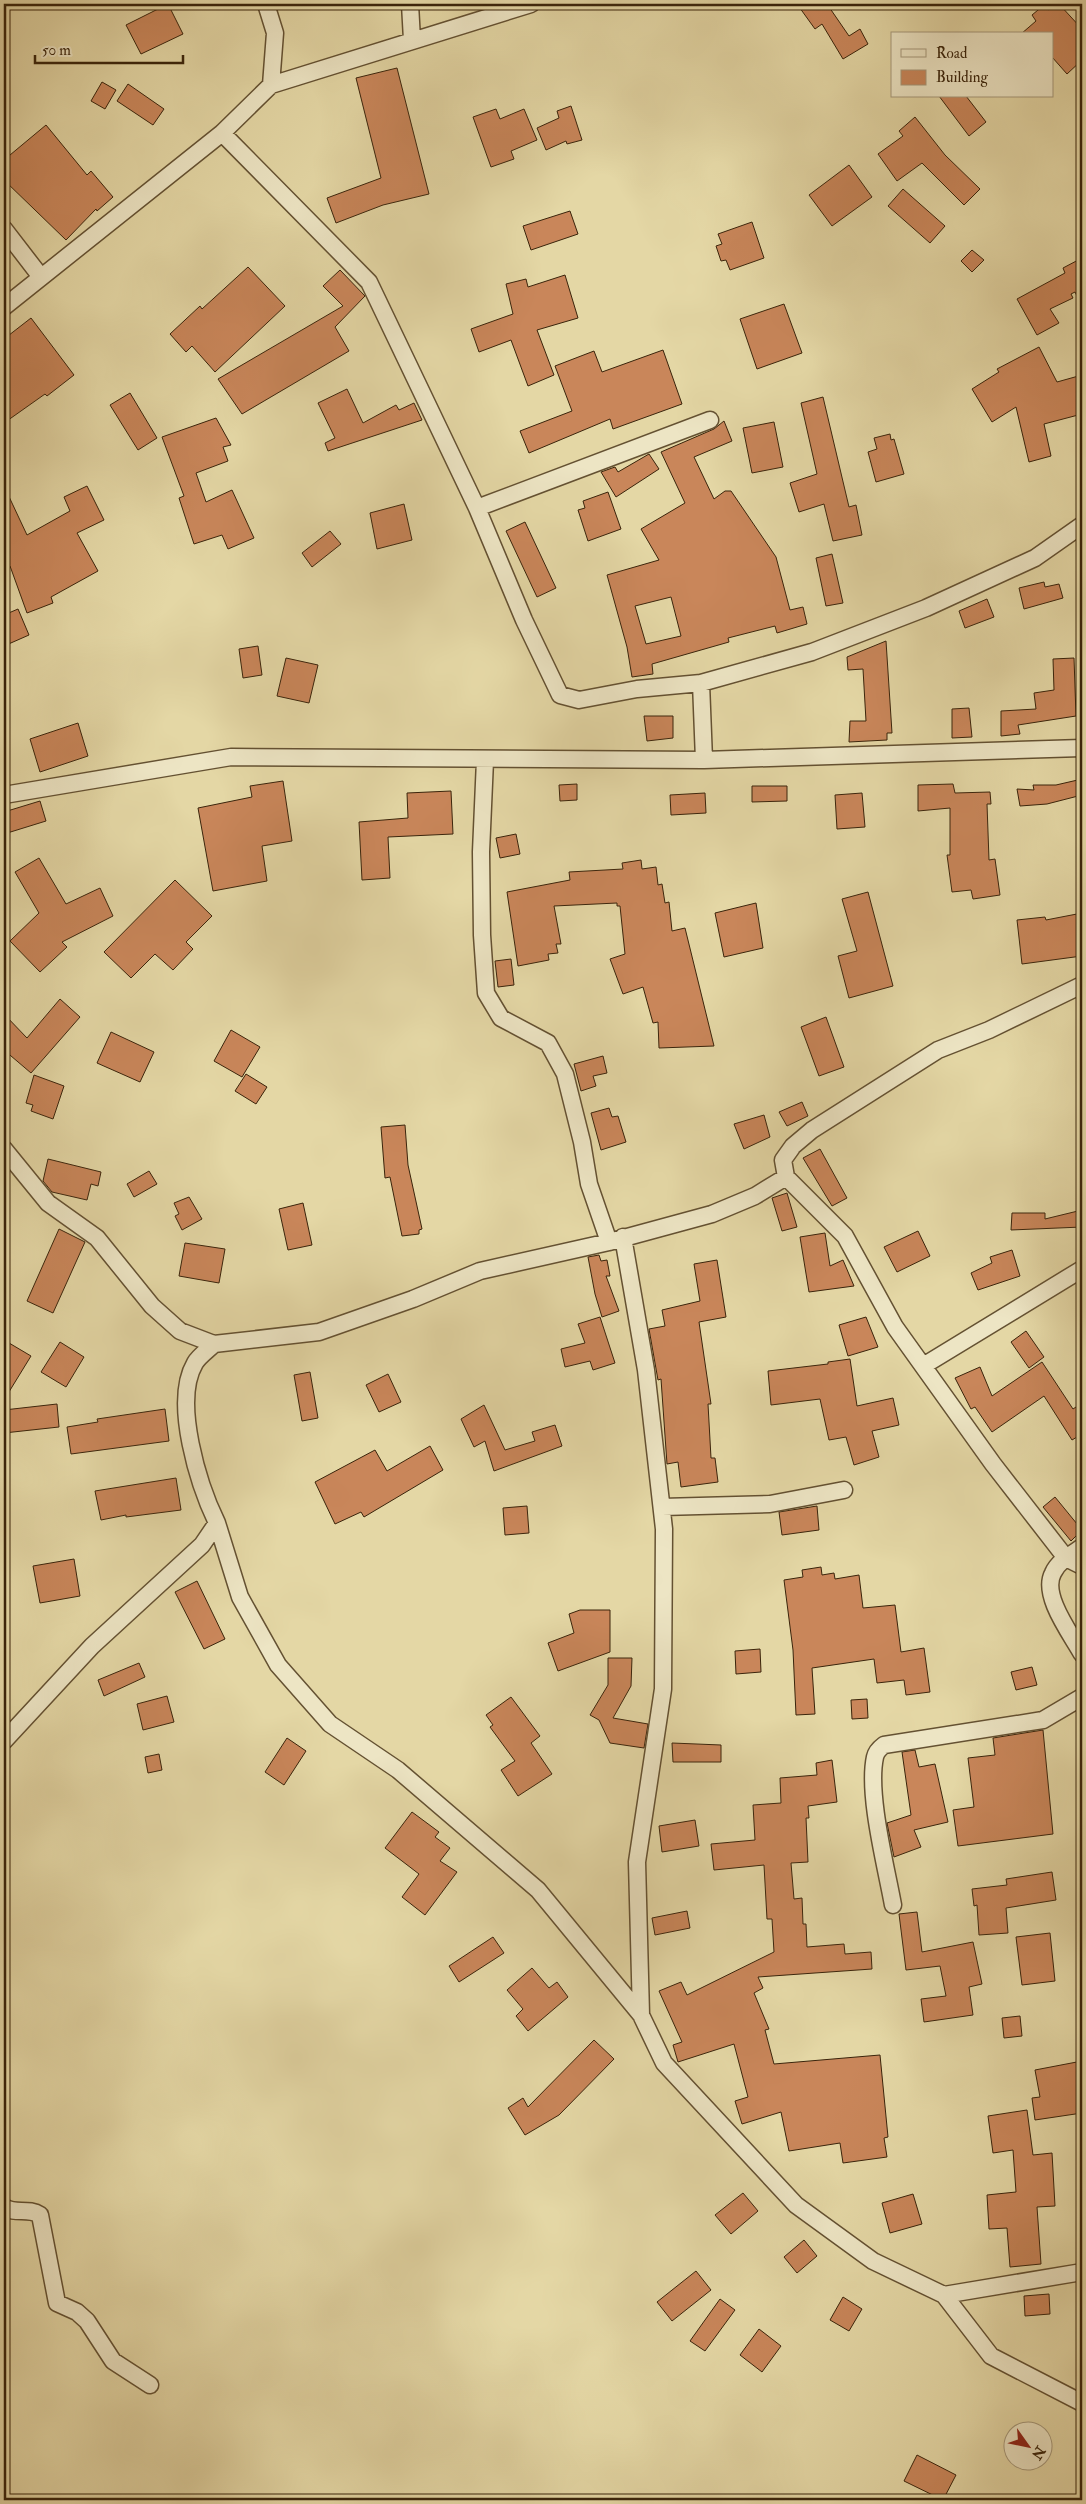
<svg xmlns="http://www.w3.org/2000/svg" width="1086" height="2504" font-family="'IM FELL Double Pica',serif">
<rect width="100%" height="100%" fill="#e4d7a5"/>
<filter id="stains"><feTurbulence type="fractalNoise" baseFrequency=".004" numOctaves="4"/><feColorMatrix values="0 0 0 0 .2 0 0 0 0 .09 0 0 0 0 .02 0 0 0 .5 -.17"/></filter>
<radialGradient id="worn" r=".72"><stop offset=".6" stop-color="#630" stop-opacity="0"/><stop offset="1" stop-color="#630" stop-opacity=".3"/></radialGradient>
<path fill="#c9865a" stroke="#3a240b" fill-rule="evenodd" d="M168,4l15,30 -42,20 -15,-29z
M797,4h30l22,32 11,-7 8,15 -25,15 -21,-35 -7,5z
M1055,4h4l23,25v31l-15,14 -15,-17v-23h-31l15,-13 -4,-6 12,-10 4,5z
M397,68l32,126 -46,11 -47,18 -9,-25 54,-20 -25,-100z
M102,82l14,8 -11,19 -14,-8z
M128,84l36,25 -11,16 -36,-24z
M939,96h27l20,26 -17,14z
M571,106l11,34 -15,4 -1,-3 -20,9 -9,-22 22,-10 -2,-7z
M496,109l4,10 24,-10 13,31 -26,11 3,8 -23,8 -18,-50z
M915,117l30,38 35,34 -16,16 -42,-42 -25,18 -19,-27 25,-18 -4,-5z
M46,125l41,50 4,-4 22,26 -16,14 -1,-2 -30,31 -62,-60v-20z
M849,165l23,32 -40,29 -23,-31z
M903,189l42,37 -15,17 -42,-37z
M570,211l8,23 -47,16 -8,-24z
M752,222l12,36 -34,12 -4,-10 -5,1 -5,-15 6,-2 -4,-10z
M972,250l12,10 -12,12 -11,-11z
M1082,258v48l-7,-14 -4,2 2,4 -23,11 9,14 -22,12 -20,-36 48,-26 -2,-5z
M248,267l37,39 -70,66 -23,-26 -6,6 -16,-18 30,-28 2,3z
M340,270l25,26 -30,31 14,24 -107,63 -24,-35 125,-73 -20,-20z
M565,275l13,43 -41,12 17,45 -26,11 -17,-46 -32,12 -8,-23 42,-15 -7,-30 20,-5 2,8z
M784,304l18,49 -45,16 -17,-50z
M31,318l43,57 -27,21 -2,-2 -41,29v-84z
M1039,347l18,35 25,-7v39l-38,10 7,32 -22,6 -13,-55 -24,15 -20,-33 27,-17 -2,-3z
M663,350l19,54 -69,25 -3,-10 -81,34 -9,-22 52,-20 -17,-45 39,-15 8,21z
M347,389l16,34 33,-18 3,5 15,-7 8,17 -94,31 -3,-8 10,-5 -17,-35z
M130,393l27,45 -19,12 -28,-45z
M823,397l26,110 7,-2 6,30 -29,6 -9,-37 -25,8 -9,-29 27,-9 -16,-71z
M216,418l15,27 -8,2 5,14 -32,12 10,29 26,-12 22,48 -26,11 -6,-14 -28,9 -15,-46 5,-2 -22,-59z
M724,421l8,20 -38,16 20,42 11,-8h6l45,66 14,53 13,-3 4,17 -30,9 -2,-7 -47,12 1,4 -77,22 1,10 -21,3 -5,-30 -20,-72 52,-15 -18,-31 44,-26 -24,-51 53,-23zM671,597l10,39 -35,8 -11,-38z
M774,422l9,45 -31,6 -9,-45z
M890,434l1,6 3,-1 10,35 -28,8 -8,-30 9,-3 -3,-11z
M649,454l10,15 -43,28 -15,-25 14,-5 3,5z
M4,486l23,49 43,-24 -6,-14 23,-11 17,34 -27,13 21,38 -47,26 2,6 -26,10 -17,-47 -6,3z
M608,492l13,37 -33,12 -10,-31 7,-2 -2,-7z
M404,504l8,36 -35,9 -7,-36z
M525,522l31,66 -19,9 -31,-66z
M330,531l11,13 -29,23 -10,-14z
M832,554l11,49 -17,3 -10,-48z
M1044,582l1,5 14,-3 4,14 -39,11 -5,-21z
M987,599l7,18 -29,11 -6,-17z
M18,609l11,26 -25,11v-31z
M886,641l6,92h-5v7l-38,2 1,-21h16l-3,-52 -15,1 -1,-13z
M258,646l4,29 -19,3 -4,-29z
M286,658l32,7 -9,38 -32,-7z
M1074,658l2,58 -58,9 2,9 -19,2v-25l35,-2 -2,-16 20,-3 -1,-31z
M969,708l3,29 -20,1v-29z
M644,716h29v22l-26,3z
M78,723l10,33 -48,16 -10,-33z
M1082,779v16l-35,9 -27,2 -3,-17 17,1 -1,-5h23z
M283,781l9,60 -30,5 5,35 -54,10 -15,-83 54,-11 -2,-11z
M577,784v16l-17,1 -1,-16z
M953,784l2,9 35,-1 1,12h-4l2,56 6,-1 5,36 -27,4 -2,-9 -19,2 -5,-37h3v-47l-32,3v-26z
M752,786h35v15l-35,1z
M451,791l2,43 -65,3 2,41 -28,2 -3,-58 49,-4 -1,-25z
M705,793l1,20 -35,2 -1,-20z
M862,793l3,34 -28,2 -2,-34z
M40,801l6,20 -42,13v-22z
M516,834l4,20 -20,4 -4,-20z
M39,858l27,46 34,-16 13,28 -51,26 5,5 -27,25 -30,-31 29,-28 -24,-41z
M641,860l1,9 14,-2 2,18 4,-1 3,19 4,-1 3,29 13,-3 29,118 -55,2 -1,-26 -5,1 -10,-36 -20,7 -13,-35 15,-5 -5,-48h-3v-3l-63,3 7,38h-5l2,9 -10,1 1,6 -31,6 -11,-74 63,-12 -1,-8 54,-3 -1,-6z
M175,880l37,36 -26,26 7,7 -20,21 -18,-16 -24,24 -27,-26z
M868,892l25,94 -44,12 -11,-42 19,-5 -15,-52z
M756,903l7,45 -39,9 -9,-44z
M1082,913v43l-60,8 -5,-44 28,-3 1,3z
M511,959l3,26 -16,2 -3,-26z
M60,999l20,18 -49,56 -27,-23v-36l23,24z
M826,1017l18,50 -25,9 -18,-49z
M231,1030l29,17 -18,30 -28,-16z
M111,1032l43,20 -14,30 -43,-19z
M603,1056l4,17 -14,3 3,10 -15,5 -7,-27z
M246,1074l21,13 -11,17 -21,-13z
M34,1075l30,11 -11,33 -22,-8 2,-6 -7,-2z
M802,1102l6,14 -21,10 -8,-14z
M609,1108l3,9 6,-1 8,26 -25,8 -10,-37z
M764,1115l6,22 -26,12 -10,-25z
M405,1125l3,40 14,64 -3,1v4l-17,2 -12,-59 -5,1 -4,-51z
M820,1149l27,49 -15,8 -29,-48z
M48,1159l53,13 -3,14 -7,-2 -4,16 -35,-8 -9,-11z
M149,1171l8,13 -23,13 -7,-13z
M787,1193l10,34 -15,4 -10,-33z
M189,1197l13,22 -20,11 -7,-14 4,-2 -5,-11z
M303,1203l9,42 -24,5 -9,-41z
M1082,1210v17l-71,3 1,-17h33v6z
M59,1229l26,13 -32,71 -26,-12z
M918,1231l12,25 -33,16 -13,-25z
M825,1233l5,33 13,-6 11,26 -45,6 -9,-55z
M185,1243l40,6 -6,34 -40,-7z
M1012,1250l8,26 -42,14 -7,-17 21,-10 -2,-6z
M599,1255l2,6 6,-1 3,16h-4l13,35 -17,6 -7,-23 -7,-37z
M717,1260l9,57 -27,5 12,82h-3l3,54h4l3,24 -37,5 -3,-25 -11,2 -6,-85 -3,1 -9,-51 16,-3 -3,-16 38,-9 -6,-37z
M600,1317l15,46 -22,7 -3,-9 -25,6 -4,-18 24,-6 -7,-19z
M866,1317l12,30 -30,9 -9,-31z
M1026,1331l18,26 -15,11 -18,-26z
M4,1340l27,16 -27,44z
M60,1342l24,15 -18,30 -25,-15z
M850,1359l7,47 36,-8 6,27 -27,6 7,26 -25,8 -8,-28 -17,3 -9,-41 -49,6 -3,-34 60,-7v-2z
M1042,1362l31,47 3,-2 6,9v18l-10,6 -28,-44 -52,36 -17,-25 -4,2 -16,-31 25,-11 12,29z
M310,1372l8,46 -16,3 -8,-46z
M388,1374l13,28 -22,10 -13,-27z
M57,1404l2,23 -55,6v-23z
M484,1405l21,45 30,-9 -3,-9 23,-7 7,21 -68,25 -9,-30 -11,6 -13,-28z
M165,1409l4,32 -98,13 -4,-27 31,-5 -1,-3z
M430,1446l13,24 -79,47 -3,-5 -26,12 -20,-42 60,-32 12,21z
M176,1478l5,32 -55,7v-2l-25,5 -6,-29z
M1055,1497l27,33 -11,11 -28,-34z
M527,1506l2,27 -24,2 -2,-27z
M817,1506l2,24 -37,5 -3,-23z
M74,1559l6,37 -40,7 -7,-37z
M821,1567l1,8 12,-2 1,6 24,-4 4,33 32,-3 6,47 23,-4 6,44 -24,3 -2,-15 -27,3 -3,-24 -62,9 3,46 -19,1 -3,-65 -9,-70 19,-3 -1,-7z
M197,1581l28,58 -21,10 -29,-57z
M580,1610h30v42l-52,19 -10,-28 26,-10 -5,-19z
M760,1649l1,23 -25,2 -1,-23z
M608,1658h24l-1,28 -18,32 35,6 -4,24 -34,-5 -11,-23 -9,-5 18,-30z
M139,1663l6,14 -41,19 -6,-16z
M1032,1667l5,18 -21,5 -5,-18z
M167,1696l7,26 -31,8 -6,-26z
M511,1697l29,39 -9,7 21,31 -34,22 -17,-26 14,-9 -25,-34 3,-2 -7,-10z
M867,1699l1,19 -16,1 -1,-19z
M1043,1730l10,104 -95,12 -5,-36 21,-3 -6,-49 27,-3 -2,-17z
M287,1738l19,13 -22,34 -19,-13z
M672,1743l49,2v17h-48z
M915,1750l4,17 16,-3 13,58 -34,8 7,17 -27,10 -7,-34 24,-8 -9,-63z
M159,1754l3,16 -14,3 -3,-16z
M832,1760l5,42 -29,4 1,12h-3l2,44 -17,1 3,36 8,-1 1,26h3l1,23 37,-3 1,10 26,-2 1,17 -114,8 5,11 -9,5 15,36 -4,1 9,34 106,-9 8,82 -4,1 3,19 -44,6 -3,-20 -51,8 -8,-39 -39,12 -7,-23 13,-4 -14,-53 -56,18 -5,-17 9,-3 -23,-51 22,-9 6,13 87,-43 -2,-33h-5l-3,-54 -50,5 -3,-26 44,-4 -2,-35 28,-2 -1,-25 37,-3 -1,-12z
M412,1812l27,20 -4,5 15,11 -10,13 17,11 -32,43 -23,-18 17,-23 -34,-26z
M695,1820l4,26 -37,6 -3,-26z
M1052,1872l4,28 -50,8 2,25 -29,2 -2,-30 -3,1 -2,-17 35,-4 -1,-6z
M687,1911l3,17 -35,7 -3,-17z
M917,1912l5,40 51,-10 9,42 -13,3 4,28 -49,7 -3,-23 25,-3 -6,-30 -34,4 -7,-56z
M1050,1933l5,48 -33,4 -6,-48z
M493,1937l11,16 -45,29 -10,-16z
M532,1968l17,20 8,-6 11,15 -40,34 -12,-15 7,-7 -16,-19z
M1020,2016l2,20 -18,2 -2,-20z
M594,2040l20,19 -55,56 -34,20 -17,-27 15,-10 5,9z
M1082,2061v52l-47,7 -3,-22 8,-1 -5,-27z
M1027,2110l6,45 19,-2 3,53 -18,1 4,57 -31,3 -3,-39 -18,1 -2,-34 29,-3 -3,-42 -20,3 -5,-37z
M743,2193l15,18 -27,23 -16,-19z
M913,2194l9,30 -32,9 -8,-30z
M804,2240l13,16 -20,17 -13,-16z
M696,2271l15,19 -39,31 -15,-19z
M1049,2294l1,20 -25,2 -1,-20z
M843,2297l19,12 -13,22 -19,-11z
M720,2299l15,11 -30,41 -15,-10z
M759,2329l22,17 -19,26 -22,-17z
M917,2455l39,20 -13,25 -39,-19z"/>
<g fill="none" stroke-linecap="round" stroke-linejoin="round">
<defs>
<path id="minor" d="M266,4l9,29 -4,52
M410,4l2,36
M222,133l147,149 108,226 47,112 36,75 19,5 58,-11 64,-6
M4,229l37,48
M4,307l218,-174 49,-48 260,-81
M477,508l233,-88
M485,760l-4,92 1,83 4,58 15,25 47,25 17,31 17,68 7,42 20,58
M704,760l-3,-77 111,-31 114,-44 109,-50 47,-33
M4,795l227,-38 473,3 378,-12
M4,1149l44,54 49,35 55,68 28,25 34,13
M786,1177l59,59 50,91 98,137 73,94 16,8
M623,1237l23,133 18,159 -1,160 -26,173 4,153
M923,1366l159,-97
M662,1507l108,-3 74,-14
M217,1523l23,74 38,68 52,59 68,46 140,120 103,125 23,48 132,142 77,56 71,34 47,61 91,47
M1082,1547c-10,7 -24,14 -29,26 -12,22 18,61 29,81
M4,1741l88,-95 110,-101 15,-22c-18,-37 -45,-121 -22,-160 4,-7 13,-13 19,-19l105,-12 94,-33 67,-28 129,-29 103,-28 43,-18 31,-19 -3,-17 10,-14 19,-16 126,-80 51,-20 93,-45
M893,1905c-7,-39 -26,-111 -18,-148 1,-5 5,-9 9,-12l159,-25 39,-23
M4,2207c11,8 24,0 36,8l17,88 20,9 10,9 26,40 37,24
M944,2295l138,-23"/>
</defs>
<use href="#minor" stroke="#645132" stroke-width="19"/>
<use href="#minor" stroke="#ede5c4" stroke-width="16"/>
</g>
<rect width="1086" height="2504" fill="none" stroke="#e4d7a5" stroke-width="20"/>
<rect x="5" y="5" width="1076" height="2494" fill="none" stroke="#3a240b" stroke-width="2.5"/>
<rect x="10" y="10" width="1066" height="2484" fill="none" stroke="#3a240b"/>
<rect x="891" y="32" width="162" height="65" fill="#ede5c4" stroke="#a5987a"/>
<rect x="901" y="49" width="25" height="8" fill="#ede5c4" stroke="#a5987a"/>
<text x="936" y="58" font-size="15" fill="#3a240b">Road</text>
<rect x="901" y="70" width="25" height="15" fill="#c9865a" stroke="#a5987a"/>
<text x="936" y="82" font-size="15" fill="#3a240b">Building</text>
<g transform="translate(1028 2446) rotate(123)"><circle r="24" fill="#ede5c4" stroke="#a5987a"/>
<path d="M0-4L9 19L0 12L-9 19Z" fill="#8f2418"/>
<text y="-8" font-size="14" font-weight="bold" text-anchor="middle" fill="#3a240b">N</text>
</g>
<path d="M35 55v8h148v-8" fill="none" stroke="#3a240b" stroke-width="2.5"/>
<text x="42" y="55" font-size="15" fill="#3a240b" stroke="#ede5c4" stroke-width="4" paint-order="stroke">50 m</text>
<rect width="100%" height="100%" filter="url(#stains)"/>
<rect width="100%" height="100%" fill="url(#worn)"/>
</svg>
